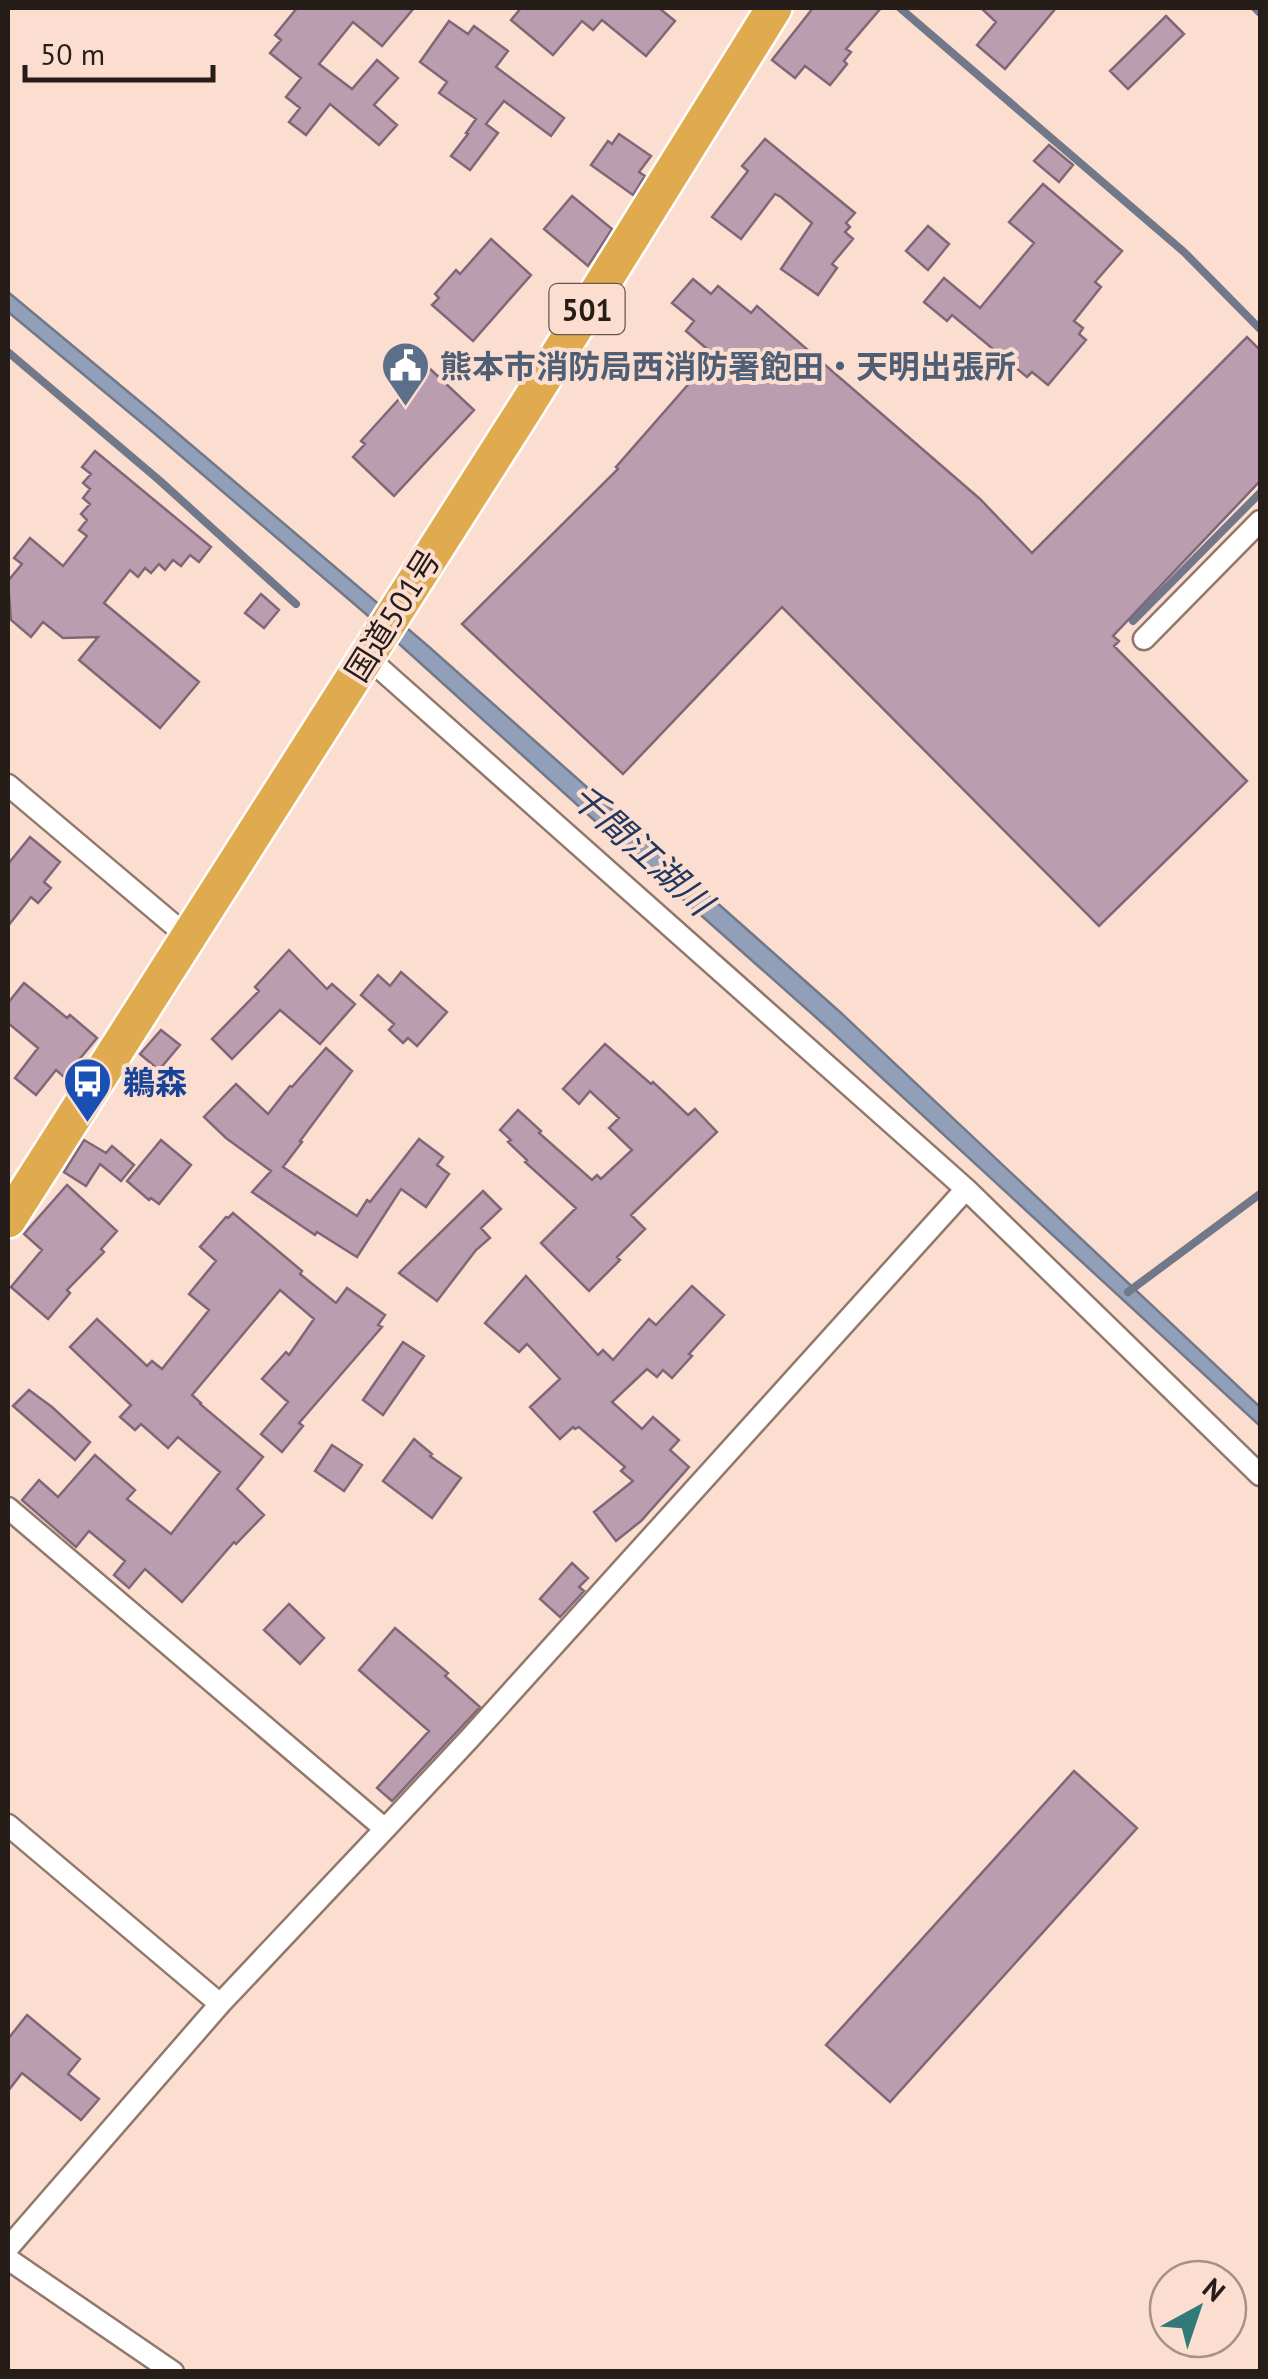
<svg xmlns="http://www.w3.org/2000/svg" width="1268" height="2379" font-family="'PT Sans','Noto Sans JP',sans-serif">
<rect width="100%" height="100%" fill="#fcded0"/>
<path fill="#919fb9" stroke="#717889" stroke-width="2.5" d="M8,292l148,123 272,231 412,366 420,395v19l-431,-397 -225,-200 -238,-215 -212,-181 -146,-121z"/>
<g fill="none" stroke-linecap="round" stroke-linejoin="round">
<path stroke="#717889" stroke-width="8" d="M900,8l284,244 76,77
M1255,8l5,5
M8,352l151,128 137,124
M1133,621l127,-128
M1128,1292l132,-98"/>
</g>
<path fill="#ba9eaf" stroke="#806777" stroke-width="2.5" d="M297,8h117l-32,38 -29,-24 -34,42 33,25 25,-29 21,18 -24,27 23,20 -18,20 -49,-41 -24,31 -17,-13 11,-14 -14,-11 15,-19 -31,-25 11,-13 -6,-5z
M521,8h138l16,13 -29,35 -44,-36 -9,10 -11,-9 -29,34 -42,-35z
M813,8h68l-35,41 5,3 -7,9 3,3 -17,21 -25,-19 -10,12 -23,-18z
M981,8h75l-51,61 -28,-24 19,-23z
M1166,16l18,18 -56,55 -18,-18z
M449,21l19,13 6,-8 34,25 -12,16 68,51 -13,18 -47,-35 -18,23 12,9 -28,37 -19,-14 17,-22 -2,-1 10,-14 -37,-26 8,-11 -27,-20z
M619,134l32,22 -12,16 6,4 -12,19 -42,-30 17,-24 4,3z
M765,139l90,74 -9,10 4,4 -5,5 8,7 -21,25 5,4 -19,27 -37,-26 31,-46 -31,-26 -6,-3 -34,45 -29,-22 36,-46 -6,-5z
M1049,145l24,20 -14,17 -25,-21z
M1043,184l79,67 -27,31 6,5 -27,34 9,7 -4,6 7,6 -38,45 -16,-13 -5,5 -75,-62 -5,6 -23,-19 20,-24 36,30 54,-65 -25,-21z
M572,196l40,33 -24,37 -44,-37z
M928,226l21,18 -21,26 -22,-19z
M491,239l40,36 -58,66 -41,-36 7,-7 -4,-4 21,-24 4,4z
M693,279l18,15 7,-8 33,27 6,-7 223,193 52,54 215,-216 13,13v131l-147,155 6,5 -5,5 133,135 -148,145 -317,-319 -159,167 -161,-150 156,-155 -2,-2 98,-112 -28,-24 8,-10 -22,-18z
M428,367l46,43 -80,86 -41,-39 12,-13 -4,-3z
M95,451l116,96 -12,15 -9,-7 -9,11 -8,-6 -8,10 -6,-6 -8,9 -6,-5 -7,9 -8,-7 -26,33 95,79 -39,46 -81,-68 19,-23 -35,1 -20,-16 -12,15 -20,-17 -3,-39 14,-17 -8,-6 16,-20 33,28 24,-30 -8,-6 8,-10 -6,-6 9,-10 -7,-6 7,-9 -7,-6 8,-9 -9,-7z
M261,594l18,16 -15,18 -19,-15z
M30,837l30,25 -16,20 7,6 -13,15 -7,-6 -23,29v-62z
M289,950l38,39 5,-5 23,20 -35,40 -40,-34 -48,49 -20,-20 47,-48 -4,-4z
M401,972l46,40 -30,34 -9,-8 -5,5 -14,-13 5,-6 -33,-29 17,-20 12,11z
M24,983l43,35 3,-3 27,23 -19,23 4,4 -12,17 -14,-12 -20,25 -21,-17 23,-30 -30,-25v-20z
M161,1030l19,15 -21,25 -19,-16z
M605,1044l46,40 2,-2 35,33 7,-6 22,23 -86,83 14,14 -28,28 3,3 -31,31 -48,-48 35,-35 -51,-46 2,-2 -19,-18 3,-2 -11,-10 18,-20 23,21 -2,2 53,47 5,-5 4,4 31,-29 -23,-22 10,-10 -29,-27 -11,13 -16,-15z
M326,1048l26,23 -52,70 2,1 -19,25 74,49 10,-16 3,2 49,-63 24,18 -6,8 12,9 -23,33 -25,-18 -44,68 -40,-25 -2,3 -63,-43 19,-21 -45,-33 -22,-21 32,-33 32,30 22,-28 2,1z
M84,1140l22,13 6,-7 22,19 -13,16 -21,-17 -14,22 -22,-14z
M161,1140l30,25 -32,39 -8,-6 -2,2 -22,-19z
M67,1185l50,46 -16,18 3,3 -37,38 3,3 -22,26 -37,-32 31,-37 -18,-16z
M483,1191l18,18 -20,19 9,10 -14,12 -39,51 -38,-28z
M233,1213l69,58 -2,3 36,29 11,-15 38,27 -7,10 4,2 -83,96 4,3 -21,26 -21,-18 27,-32 -26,-23 24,-27 3,3 25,-36 -34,-29 -88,105 9,8 -1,1 63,53 -26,32 27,26 -28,29 -2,-2 -52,60 -37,-33 -16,19 -15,-13 11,-14 -36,-30 -13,16 -54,-47 17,-20 19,17 37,-42 40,35 -8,9 44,35 49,-62 -42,-35 -10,11 -27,-24 -6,6 -15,-13 11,-12 -61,-58 27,-28 50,47 5,-5 10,8 47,-59 -20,-16 27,-33 -16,-14 26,-30 2,1z
M526,1276l72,79 5,-5 10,10 36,-41 7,6 36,-39 32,29 -35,39 3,2 -20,22 -9,-8 -6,7 -10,-8 -35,33 30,27 11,-12 26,23 -9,10 19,17 -48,54 -25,20 -22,-29 39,-31 -12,-10 4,-4 -46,-40 -4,2 -2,-2 -13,12 -30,-32 30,-28 -33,-35 -8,8 -34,-29z
M403,1342l21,14 -41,59 -20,-15z
M29,1390l23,17 38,35 -15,18 -62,-54z
M414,1439l18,15 -2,2 31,22 -29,40 -49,-37z
M332,1445l30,20 -18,26 -29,-20z
M572,1563l16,15 -9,9 5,4 -24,26 -20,-18z
M289,1604l35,34 -24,26 -36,-34z
M395,1628l53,45 -3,3 35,31 -88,94 -15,-13 52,-57 -70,-61z
M1074,1771l63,57 -247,274 -64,-57z
M27,2015l53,44 -12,15 31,25 -18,21 -59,-47 -14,18v-52z"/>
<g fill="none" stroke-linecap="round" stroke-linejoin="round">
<defs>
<path id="minor" d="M1144,639l116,-118
M366,656l600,533 294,286
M8,785l180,152
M8,1508l377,321 85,-91 496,-549
M8,1825l212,179
M8,2248l212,-244 165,-175
M8,2259l165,113"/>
<path id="trunk" d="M8,1220l514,-807 252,-405"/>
</defs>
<use href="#minor" stroke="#92786b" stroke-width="25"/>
<use href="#trunk" stroke="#fff" stroke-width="40"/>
<use href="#minor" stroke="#fff" stroke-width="20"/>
<use href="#trunk" stroke="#e0aa4e" stroke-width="35"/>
</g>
<defs>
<symbol id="civic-pin" viewBox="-11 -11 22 30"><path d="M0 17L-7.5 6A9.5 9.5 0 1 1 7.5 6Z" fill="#5c6f8a" stroke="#fcded0"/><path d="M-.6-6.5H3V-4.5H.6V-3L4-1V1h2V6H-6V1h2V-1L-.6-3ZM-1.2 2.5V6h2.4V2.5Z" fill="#fff"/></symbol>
<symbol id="bus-pin" viewBox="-11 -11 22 30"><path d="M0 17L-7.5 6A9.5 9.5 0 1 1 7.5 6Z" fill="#1a4fb4" stroke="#fcded0"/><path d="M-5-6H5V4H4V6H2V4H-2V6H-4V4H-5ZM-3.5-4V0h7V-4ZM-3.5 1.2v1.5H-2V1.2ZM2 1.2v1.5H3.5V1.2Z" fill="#fff"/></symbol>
</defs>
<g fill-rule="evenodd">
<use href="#civic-pin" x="378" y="338" width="55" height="75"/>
<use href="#bus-pin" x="60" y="1054" width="55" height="75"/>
</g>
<g text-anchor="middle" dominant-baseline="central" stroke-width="8" stroke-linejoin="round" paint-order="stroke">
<rect fill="#fcded0" stroke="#67574f" stroke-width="2.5" x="549.5" y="284" width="75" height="50" rx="8"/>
<g font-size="30" font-weight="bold" fill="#271d18">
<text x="587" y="309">501</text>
</g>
<g font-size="32" font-weight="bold" fill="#4e5e75" stroke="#fcded0" text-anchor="start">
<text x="440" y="366">熊本市消防局西消防署飽田・天明出張所</text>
</g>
<g font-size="32" fill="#271d18" stroke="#fcded0">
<text transform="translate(392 615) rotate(-58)">国道501号</text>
</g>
<g font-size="32" font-weight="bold" fill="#164399" stroke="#fcded0" text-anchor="start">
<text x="123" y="1082">鵜森</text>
</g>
<g font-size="35" font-style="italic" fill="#23385e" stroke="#fcded0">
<text transform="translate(642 849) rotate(42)">千間江湖川</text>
</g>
</g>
<rect width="1268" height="2379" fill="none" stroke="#271d18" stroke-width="20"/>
<g transform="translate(1198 2309) rotate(40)"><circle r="48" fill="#fcded0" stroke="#a79186" stroke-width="2.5"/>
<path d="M0-8L18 38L0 25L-18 38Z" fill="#317a78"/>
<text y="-15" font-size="28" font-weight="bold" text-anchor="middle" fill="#271d18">N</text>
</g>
<path d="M25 65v15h188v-15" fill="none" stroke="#271d18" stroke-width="5"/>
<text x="40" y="65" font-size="30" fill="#271d18" stroke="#fcded0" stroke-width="8" paint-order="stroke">50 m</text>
</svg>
